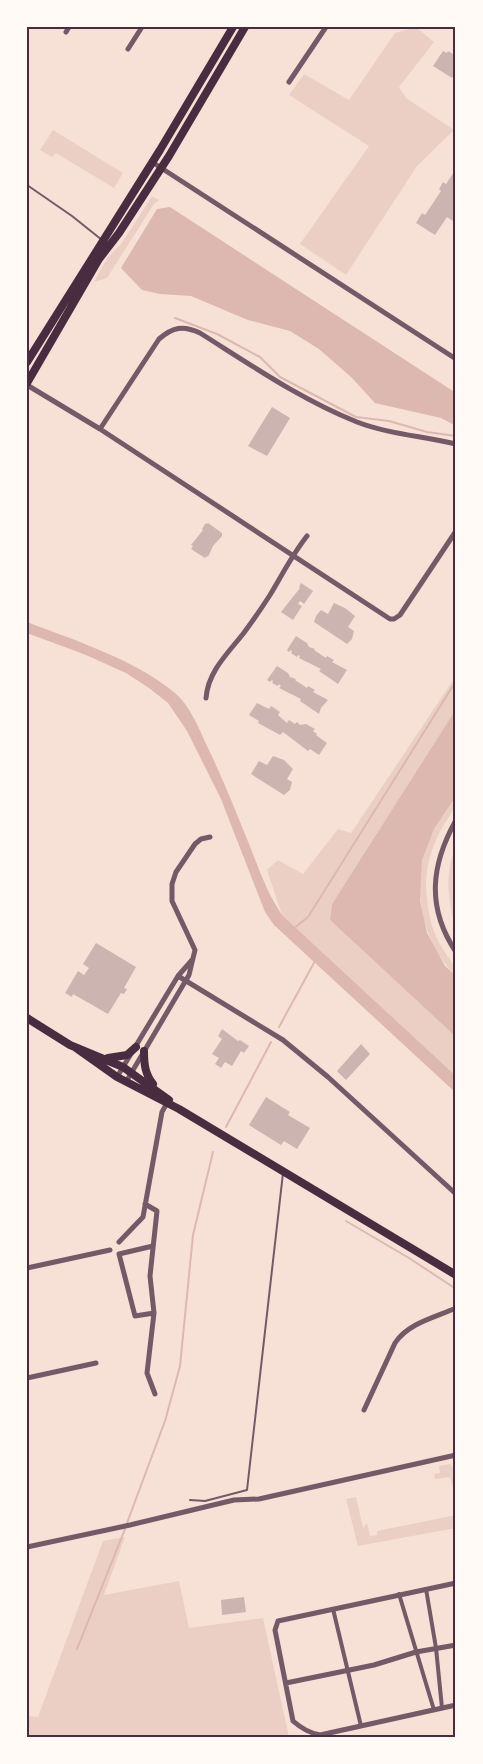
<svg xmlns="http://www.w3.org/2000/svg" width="483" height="1764" font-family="Jost,sans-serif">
<rect width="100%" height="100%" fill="#f7e1d7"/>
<path fill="#ebcfc5" d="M416,27l18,15 -35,45 7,11 48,32 -37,36 -71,109 -46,-31 69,-98 -80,-51 15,-21 45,26 46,-67z
M53,130l70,43 -9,15 -58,-35 -4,4 -12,-7z
M152,196l7,4 -5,4 -47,74 -13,4 14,-25 13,-13z
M456,676v33l-124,195 -2,16 126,117v39l-174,-161 -15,-45 11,-10 25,14 35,-45 13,4z
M456,796c0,14 -7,20 -14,32 -10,18 -16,38 -16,58 1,19 4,41 14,58 5,11 16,19 16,32 -30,-29 -42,-75 -34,-115 4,-24 21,-45 34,-65z
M456,846v84c-8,-28 -12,-57 0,-84z
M451,1464l5,10v25l-6,-22 -15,2 -1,-5 6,-1 -1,-7z
M356,1497l7,31 4,-5 3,13 7,-1v-4l79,-16v13l-98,18 -12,-47z
M125,1537l-21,58 75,-14 10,47 74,-10 26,119h-262v-21l11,1 65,-176z"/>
<path fill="#dcb8b0" d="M170,207l286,186v33l-15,-8 -66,-15 -24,-26 -32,-28 -29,-18 -42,-11 -57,-24 -31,-2 -18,-4 -21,-22 36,-59z
M27,622c47,18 109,38 148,71 16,14 24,36 33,55 15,31 28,64 41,96 10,25 18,49 33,71l174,161v17l-182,-168 -9,-13 -44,-113 -34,-68 -19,-28 -19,-15 -23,-15 -40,-18 -59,-22z
M456,709v87l-22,33 -12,31 -2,41 7,32 18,33 11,10v61l-126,-117 2,-16z"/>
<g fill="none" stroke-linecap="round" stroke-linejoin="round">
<path stroke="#dcb8b0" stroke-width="2" d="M175,318l42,16 43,23 20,20 76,40 33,4 38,11 29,4
M456,644l-2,3 2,5
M293,929l15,-12 148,-236
M279,1027l36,-66
M226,1127l45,-85
M346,1221l63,37 47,31
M127,1523l38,-102 15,-55 13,-131 20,-83
M77,1649l48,-120"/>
</g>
<path fill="#ccb4b1" d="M443,51l4,2 1,-2 8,5v16l-4,6 -19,-12z
M456,169v54l-9,-6 -12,18 -19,-12 6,-10 3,2 16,-24 -2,-2 4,-7 3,2z
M272,407l18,11 -23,38 -19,-10z
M208,523l14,10v3l-9,10 -5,11 -1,-1 -2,2 -14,-9 2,-3 -2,-1 12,-15 -1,-1 3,-5z
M301,583l12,8 -9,13 -4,-3 -2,3 4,2 -9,14 -12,-8 19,-24 -1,-1z
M334,603l11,5 10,8 -7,11 6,4 -2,8 -5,5 -33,-22 2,-6 5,-6 7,4z
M296,636l11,7 2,4 6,2 -1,1 12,8 1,-2 7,4 -2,2 15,8 -9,14 -19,-13 2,-2 -22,-11 1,-2 -2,-1 -1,2 -6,-4 1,-2 -1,-1 -2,2 -2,-2z
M277,666l11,7 2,4 6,2 -1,1 12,8 1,-2 7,4 -2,2 15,8 -7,8 -2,6 -19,-13 1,-2 -22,-11 2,-2 -2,-2 -1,2 -6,-3 1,-2 -1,-1 -2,2 -3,-2z
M257,703l12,6 2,-3 9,6 -2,3 9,8 2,-3 6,4 2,-2 3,3 6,-1 9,5 -2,2 4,3 -1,1 11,8 -8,12 -9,-6 -2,2 -25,-19 -3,3 -22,-12 1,-2 -10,-6z
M273,756l11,4 9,9 -6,10 5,3 -2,8 -6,5 -33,-21 8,-13 8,4z
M96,943l40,24 -12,21 3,1 -3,5 -3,-1 -13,21 -35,-20 -1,3 -7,-4 13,-22 6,4 5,-7 -6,-4z
M222,1029l16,12 2,-1 9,6 -5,7 -3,-2 -9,15 -7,-4 -4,6 -6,-4 4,-6 -7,-4 10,-15 -4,-3z
M361,1044l9,10 -24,26 -9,-9z
M266,1097l24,15 -2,3 22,13 -13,21 -13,-8 -3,4 -32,-20z
M244,1597l2,15 -24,3 -1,-15z"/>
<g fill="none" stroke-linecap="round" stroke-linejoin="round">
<path stroke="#755966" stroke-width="2" d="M27,185l45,31 30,24
M190,1500l15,1 42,-11 36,-317"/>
<path stroke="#755966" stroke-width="4" d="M426,1589l10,59 6,60
M399,1594l35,116
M333,1609l28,117"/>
<path stroke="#755966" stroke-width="5" d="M66,32l3,-5
M128,49l14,-22
M289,82l37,-55
M152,162l304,197
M27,385l73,44 290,190h4l6,-4 56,-84
M100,429l59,-90c14,-12 24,-14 41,-6 51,32 100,66 157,89 31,12 66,14 99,22
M206,698c2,-26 21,-44 37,-64 9,-12 18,-25 27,-39 12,-20 22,-40 37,-59
M456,820c-25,45 -30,87 0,132
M178,976l105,64 45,37 128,117
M117,1077l61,-101 14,-16
M126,1082l63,-107 6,-25 -23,-49v-17l4,-12 19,-28 6,-5 9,-2
M145,1204l12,7 -7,65 4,37 -7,60 8,21
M119,1242l24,-25 19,-105 5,-9
M153,1246l-34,8 16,62 19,-3
M27,1268l83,-18
M27,1378l69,-15
M364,1410l31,-67c13,-20 41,-26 61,-35
M27,1547l103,-22 104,-25 25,-1 197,-44
M456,1583l-178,38 -3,9 18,91c9,8 16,12 27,14l136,-30
M286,1683l88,-18 42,-13 40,-7"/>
<path stroke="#4a2c40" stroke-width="8" d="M27,362l133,-212 73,-123
M27,383l72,-124 20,-26 50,-77 76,-129
M27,1018l43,27 53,22 46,33
M76,1048l41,29 62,32 277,166
M144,1051c0,13 1,23 9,33
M108,1058l19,-3 9,-8"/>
</g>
<rect width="483" height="1764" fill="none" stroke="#fffaf5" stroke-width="57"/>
<rect x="28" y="28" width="426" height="1708" fill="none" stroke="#4a2c40" stroke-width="2"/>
</svg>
